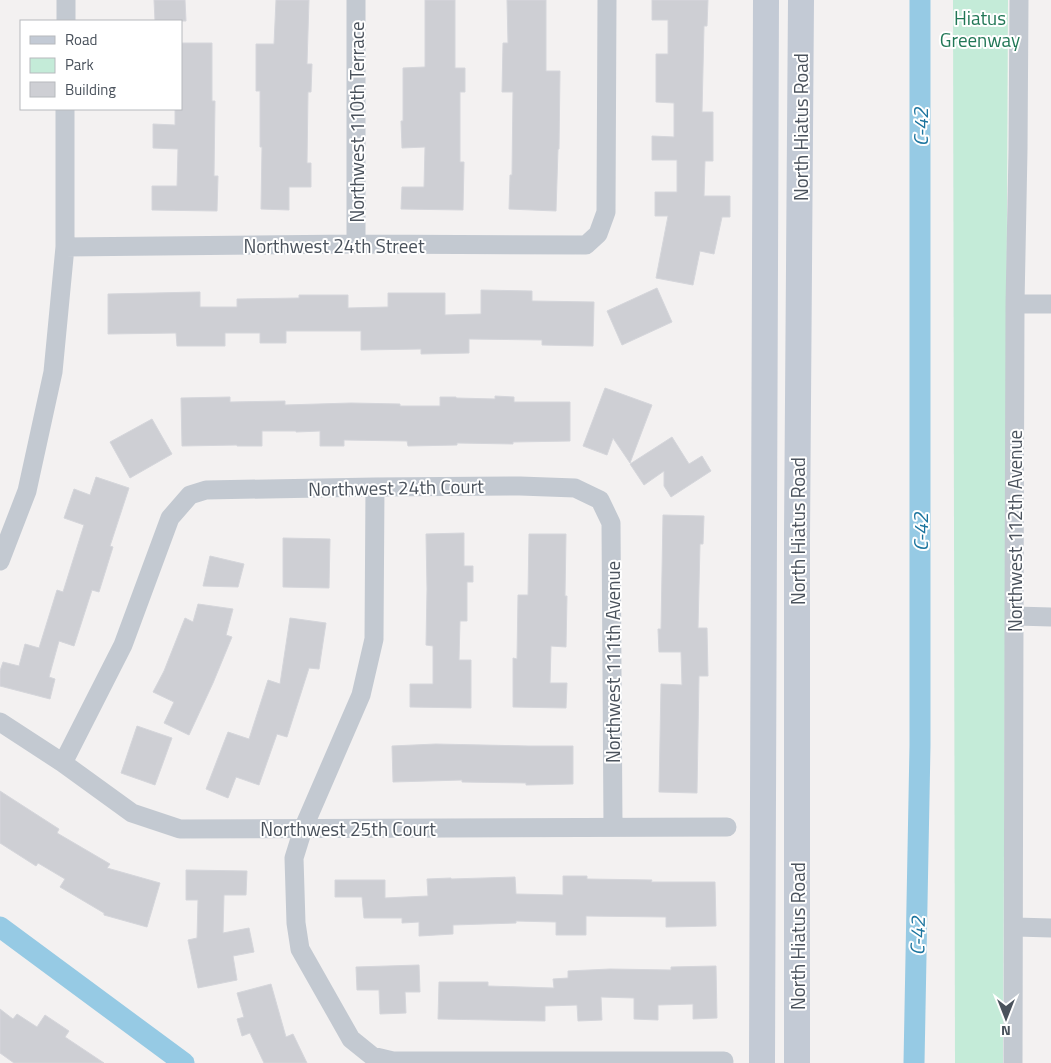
<svg xmlns="http://www.w3.org/2000/svg" width="1051" height="1063" font-family="'Titillium Web',sans-serif">
<rect width="100%" height="100%" fill="#f3f1f1"/>
<path fill="#c4ebd8" d="M953,0h55l-5,1063h-48z"/>
<g fill="none" stroke-linecap="round" stroke-linejoin="round">
<path stroke="#96cae4" stroke-width="21" d="M0,927l184,136
M914,1063l6,-318v-745"/>
</g>
<path fill="#cecfd4" stroke="#d5d6db" d="M154,0h31l1,21h-31z
M276,0h33l-2,64h5l-1,28h-3l-1,71h4v24h-22v23l-28,-1 1,-62h-2v-56h-4v-47h18z
M425,0h30v68h10v24h-5v70h4l-1,48 -62,-1 1,-22h22l1,-40 -23,1 -1,-27h2v-53l22,-1z
M507,0h39v71h14l-1,78h-1l-2,62 -47,-2 1,-34h2l1,-83h-11l1,-49h5z
M652,0h56l-1,26h-3l-2,86h11v49h-8l-1,35h26v21h-8l-8,37 -14,-3 -7,34 -37,-7 12,-62h-13v-24h22v-32h-25v-24l22,1v-34l-18,-1v-48h12v-34h-16z
M181,43h31v58h3l-1,75h4l-1,35 -65,-1v-24h25l1,-37 -25,-1v-24l22,1v-16h6z
M657,288l15,34 -50,23 -15,-34z
M481,290l51,1v10l62,1 -1,44 -51,-1v-5l-73,-1v14l-48,1v-5l-60,1v-19h-75v12h-26v-10h-35v13h-48l-1,-13 -68,1v-40l92,-2v15h37v-8l62,-1v-3h49v13l40,-1v-14h57v22l36,-1z
M605,388l47,17 -22,58 -17,-25 -6,17 -24,-9z
M495,396l19,1v5h56v39l-57,1v2l-56,-1v2l-49,1 -1,-5 -63,-1v6h-24v-15l-24,1v-1h-34v15h-25v-1l-55,1 -1,-48 49,-1v5l55,-1v4l66,-2 49,1v2h40v-9h16v1l39,1z
M152,419l20,35 -42,24 -20,-36z
M672,437l17,27 13,-8 9,15 -40,26 -7,-11v-15l-20,14 -14,-21z
M96,477l33,11 -19,58 3,1 -14,45 -7,-2 -18,56 -15,-5 -10,36 6,2 -5,20 -50,-13v-15l3,-9 16,4 6,-22 14,4 18,-58 6,2 21,-67 -20,-7 10,-29 16,6z
M663,515l41,1 -1,28h-3l-2,84h9l1,48h-9l-2,117 -38,-1 2,-108 21,1 -1,-33h-22l-1,-23h3z
M464,533v33h9v16h-6v39h-7l-1,39h12v48l-61,-1v-23h23v-38l-7,-1 1,-56 -1,-55z
M529,534h37l-1,62h2l-1,51 -15,-1 -1,37h17l-1,25 -53,-1v-49l4,1 1,-64h10z
M283,538l47,1 -1,49 -46,-1z
M210,556l34,8 -6,23 -35,-1z
M198,604l35,5 -7,26 6,2 -19,46 -24,52 -25,-12 10,-21 -21,-10 11,-21 21,-53 8,4z
M290,618l36,5 -7,46 -10,-1 -22,69 -10,-3 -18,51 -23,-8 -8,21 -22,-9 22,-57 21,7 19,-59 12,4z
M137,726l35,12 -17,47 -34,-12z
M436,744l92,2h45v38l-47,1v-2l-64,-1v-2l-69,2 -1,-36z
M0,791l59,38 -2,4 53,31 -3,4 53,15 -13,44 -43,-12v-2l-44,-26 5,-8 -27,-16 -2,3 -36,-23z
M186,870l61,1 -1,24h-22l-1,38 26,-5 5,24 -21,4 4,24 -39,8 -10,-48 9,-2 1,-38h-12z
M563,876h24v3l65,1 -1,2h64l1,44 -50,1v-10l-80,-1v19h-30v-13l-40,-1v2l-63,2v9l-34,2v-14l-17,1v-5h-38l-2,-21h-27v-17h50v18l43,-2 -1,-17 24,-1v1l64,-2 1,17 47,1z
M419,965l1,27h-15l1,21 -26,1 -1,-24h-22l-1,-23z
M716,966l1,52 -24,1v-15l-35,1v15l-24,-1v-21l-33,-1 1,23 -24,1 -1,-16 -32,1v15l-107,-2 1,-37h49v4l66,2 -1,-9 15,-1v-7l42,-2 61,1v-3z
M271,984l15,53 7,-3 14,29h-43l-14,-30 -8,3 -5,-17 7,-2 -7,-24z
M0,1009l13,10 4,-5 20,13 8,-12 24,16 -4,6 39,26h-90l-14,-10z"/>
<g fill="none" stroke-linecap="round" stroke-linejoin="round">
<path stroke="#c3c9d1" stroke-width="19" d="M356,0v244
M66,21v-21
M65,247l291,-3 230,1 12,-11 8,-22 1,-212
M1015,304h36
M375,487l-1,152 -13,56 -58,134 -9,29 2,65 4,26 51,90 21,17 21,5h331
M0,561l27,-70 26,-119 12,-125v-138
M1014,616l37,1
M0,722l63,41 69,50 48,16 547,-2
M63,763l60,-118 47,-127 20,-23 16,-5 169,-3 145,-1 55,2 25,12 11,23 2,303
M1014,927l37,1
M1013,1063l1,-447 1,-312 3,-154 1,-150"/>
<path stroke="#c3cad5" stroke-width="26" d="M762,1063l4,-1063
M797,1063v-527l4,-536"/>
</g>
<g text-anchor="middle" dominant-baseline="central" stroke-width="4" stroke-linejoin="round" paint-order="stroke">
<g font-size="19" fill="#217756" stroke="#fff">
<text x="980" y="17">Hiatus<tspan x="980" dy="22">Greenway</tspan></text>
</g>
<g font-size="19" fill="#4a525c" stroke="#fff">
<text transform="translate(356 122) rotate(-90)">Northwest 110th Terrace</text>
<text transform="translate(800 127) rotate(-90)">North Hiatus Road</text>
<text x="334" y="245">Northwest 24th Street</text>
<text transform="translate(396 487) rotate(-1)">Northwest 24th Court</text>
<text transform="translate(797 531) rotate(-90)">North Hiatus Road</text>
<text transform="translate(1014 531) rotate(-90)">Northwest 112th Avenue</text>
<text transform="translate(612 662) rotate(-90)">Northwest 111th Avenue</text>
<text x="348" y="828">Northwest 25th Court</text>
<text transform="translate(797 936) rotate(-90)">North Hiatus Road</text>
</g>
<g font-size="20" font-style="italic" fill="#1b749e" stroke="#fff">
<text transform="translate(920 127) rotate(-90)">C-42</text>
<text transform="translate(920 532) rotate(-90)">C-42</text>
<text transform="translate(917 936) rotate(-89)">C-42</text>
</g>
</g>
<rect x="20" y="20" width="162" height="90" fill="#ffffff" stroke="#b7babe"/>
<rect x="30" y="36" width="25" height="8" fill="#c3cad5" stroke="#b7babe"/>
<text x="65" y="45" font-size="15" fill="#4a525c">Road</text>
<rect x="30" y="58" width="25" height="15" fill="#c4ebd8" stroke="#b7babe"/>
<text x="65" y="70" font-size="15" fill="#4a525c">Park</text>
<rect x="30" y="82" width="25" height="15" fill="#cecfd4" stroke="#b7babe"/>
<text x="65" y="95" font-size="15" fill="#4a525c">Building</text>
<g transform="translate(1006 1018) rotate(180)" stroke="#ffffff" stroke-width="4" paint-order="stroke">
<path d="M0-4L9 19L0 12L-9 19Z" fill="#4a525c"/>
<text y="-8" font-size="14" font-weight="bold" text-anchor="middle" fill="#4a525c">N</text>
</g>
</svg>
